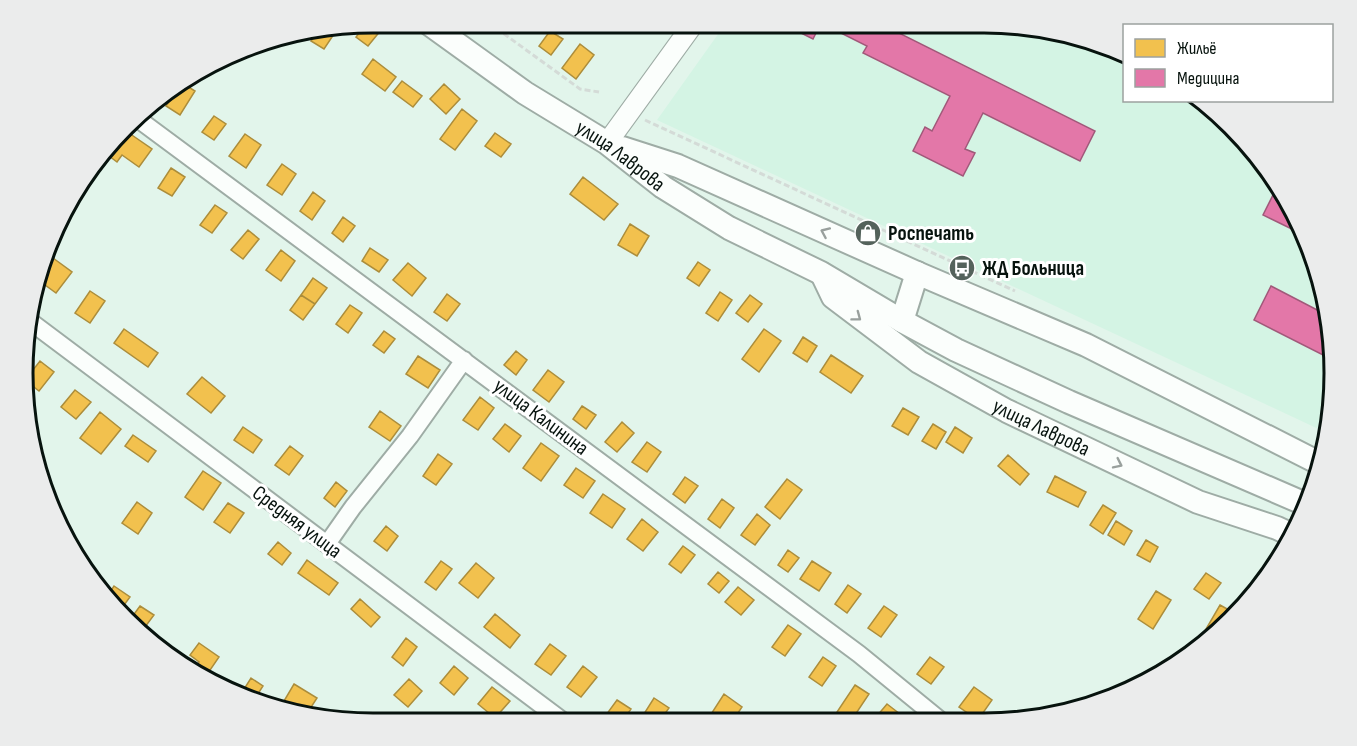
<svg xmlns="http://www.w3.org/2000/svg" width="1357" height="746" font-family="'Sofia Sans Condensed',sans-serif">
<rect width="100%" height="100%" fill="#e2f5eb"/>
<path fill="#d4f4e4" d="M726,23h281l68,12 49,20v45l71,1 67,58 60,123 10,136 -5,15 -670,-313z"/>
<path fill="#f2c14e" stroke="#ac8d3b" stroke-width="1.5" d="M367,23h5l9,7 -13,16 -12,-9z
M338,28l-14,21 -13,-8 7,-9z
M550,31l13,8 -12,16 -12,-9z
M580,44l14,11 -18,24 -14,-11z
M373,59l23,18 -11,14 -23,-17z
M402,81l20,15 -9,11 -20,-15z
M182,83l13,8 -15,24 -14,-9z
M444,84l16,15 -14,15 -16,-15z
M462,109l15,12 -22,29 -15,-11z
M214,116l12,8 -12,16 -12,-8z
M126,131l26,18 -13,18 -17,-12 -5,7 -12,-9z
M495,133l16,11 -10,13 -16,-11z
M245,134l16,11 -15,23 -17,-12z
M282,164l14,10 -14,21 -15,-10z
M171,168l14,9 -13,19 -14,-8z
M583,177l35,27 -14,16 -34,-26z
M313,192l12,9 -13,19 -12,-9z
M215,205l12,8 -15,20 -12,-8z
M343,217l12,9 -12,16 -11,-9z
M630,224l19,12 -12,20 -19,-11z
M248,230l11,9 -16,20 -12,-9z
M370,248l18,12 -9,12 -17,-11z
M281,250l14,11 -14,20 -15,-11z
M53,258l19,14 -16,21 -19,-14z
M698,262l12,8 -11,16 -12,-8z
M408,263l18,15 -14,18 -19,-16z
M313,278l14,10 -12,16 -14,-9z
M90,291l15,10 -15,22 -15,-10z
M720,292l12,8 -14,21 -12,-8z
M447,294l13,10 -13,17 -13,-9z
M301,295l14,9 -12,16 -13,-10z
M750,295l12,9 -14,18 -12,-9z
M350,305l12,8 -14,20 -12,-9z
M124,329l34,24 -10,14 -34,-24z
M764,329l17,12 -22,31 -17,-13z
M384,331l11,8 -11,14 -11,-8z
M803,337l14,9 -10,16 -14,-9z
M516,351l11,9 -11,15 -12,-10z
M831,355l32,21 -12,17 -31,-21z
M418,356l22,14 -12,18 -22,-14z
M40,361l14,11 -15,19 -14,-11z
M548,370l16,12 -15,20 -16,-12z
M202,377l23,19 -14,17 -24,-19z
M75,390l16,12 -15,17 -15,-12z
M480,397l14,11 -16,22 -15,-10z
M582,406l14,9 -10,14 -13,-10z
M903,408l16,9 -11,18 -16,-9z
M380,411l21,15 -11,15 -21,-14z
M100,412l21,17 -20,25 -21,-16z
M622,422l12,11 -17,19 -12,-10z
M505,424l16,12 -12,16 -16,-13z
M933,424l13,8 -10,17 -14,-8z
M243,427l19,13 -9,13 -19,-13z
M955,427l17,11 -9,15 -17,-11z
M133,435l23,16 -8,11 -23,-16z
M647,442l14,10 -14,20 -15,-10z
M541,443l18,13 -18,25 -18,-13z
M290,446l13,10 -14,19 -14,-10z
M438,454l14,10 -16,21 -13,-9z
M1008,455l21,19 -9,11 -22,-19z
M576,468l19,13 -12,17 -19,-13z
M203,471l18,12 -18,27 -18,-13z
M1055,476l31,16 -8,15 -31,-15z
M685,477l13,9 -13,17 -12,-9z
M787,479l15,11 -22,29 -15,-12z
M336,482l11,9 -12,16 -11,-9z
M603,494l22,15 -13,19 -22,-15z
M722,499l12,9 -14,20 -12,-9z
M137,502l15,11 -14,21 -16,-11z
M228,503l16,10 -14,20 -16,-11z
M1103,505l13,8 -13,21 -13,-9z
M757,514l13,11 -15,20 -14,-10z
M642,519l16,13 -15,19 -16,-12z
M1116,521l16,10 -8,14 -16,-10z
M386,526l12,10 -11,15 -13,-10z
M1146,540l12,7 -8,15 -13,-7z
M278,542l13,11 -9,12 -14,-11z
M683,546l12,9 -14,18 -12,-9z
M788,550l11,8 -11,14 -10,-7z
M80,556l11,9 -3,4z
M307,560l31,23 -9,12 -31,-22z
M441,561l11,8 -16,21 -11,-8z
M812,561l19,12 -12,18 -19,-12z
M476,563l18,15 -16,20 -19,-15z
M718,572l11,9 -10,12 -11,-9z
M1206,573l15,10 -12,16 -15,-10z
M848,585l13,9 -14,19 -12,-9z
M114,586l16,11 -11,15 -9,-8 -4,-6z
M738,587l16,13 -13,15 -16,-13z
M1156,591l15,9 -18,29 -15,-10z
M360,599l20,18 -9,10 -20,-18z
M1220,605l16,9 -28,25 -6,-3z
M140,606l14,9 -12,16 -13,-10z
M884,606l13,9 -16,22 -13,-9z
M495,614l25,21 -10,13 -26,-21z
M788,625l13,9 -16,22 -13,-9z
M406,638l11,9 -14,19 -11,-9z
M199,643l20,14 -13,19 -11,-8 4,-6 -9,-7z
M550,644l16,12 -15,19 -16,-11z
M823,657l13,9 -14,20 -13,-9z
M930,657l14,10 -13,17 -14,-10z
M454,666l14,12 -14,17 -14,-12z
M583,666l14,11 -16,20 -14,-10z
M251,678l12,8 -9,14 -13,-6z
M409,679l13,12 -14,16 -14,-12z
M294,684l23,14 -11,17 -17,-2 4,-7 -9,-5z
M855,685l14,9 -18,27 -14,-9z
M492,687l18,14 -15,17 -17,-14z
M974,687l18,13 -14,20 -19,-13z
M724,694l18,13 -10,15h-26z
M654,698l15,10 -10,14h-9l-8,-5z
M617,700l14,9 -9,13h-7l-9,-7z
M887,704l22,17h-26l-6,-5z
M1012,713l12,8h-16z"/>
<path fill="#e377a8" stroke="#a1597a" stroke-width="1.5" d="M781,23h40l-8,16z
M821,23h58l216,108 -15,30 -97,-48 -18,36 10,4 -12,23 -50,-25 12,-24 7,4 18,-35 -87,-43 4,-7z
M1276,189l22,43 -35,-17z
M1271,286l54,28 2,43 -73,-37z"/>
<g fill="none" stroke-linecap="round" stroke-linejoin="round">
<defs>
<path id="minor" d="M138,119l721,535 82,67
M31,322l533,400
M327,544l26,-37 57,-71 54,-76"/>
<path id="tertiary" d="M607,143l87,-120"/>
<g id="secondary">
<path id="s1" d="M428,23l97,70 82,50 56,44 66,41 92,45 81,48 54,29 113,52 234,101"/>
<path d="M622,148l56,18 239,107 169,72 231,117"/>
<path id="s2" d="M822,274l11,23 86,65 88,49 191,91 79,26 15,7"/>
<path d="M902,321l15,-48"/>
</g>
</defs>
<use href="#minor" stroke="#9eaca5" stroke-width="20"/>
<use href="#tertiary" stroke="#9eaca5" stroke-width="22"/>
<use href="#secondary" stroke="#9eaca5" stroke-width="26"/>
<path stroke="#d4dbd7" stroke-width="3" stroke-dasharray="6 3" stroke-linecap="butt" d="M489,23l91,66 19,3
M645,120l370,171"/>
<use href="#minor" stroke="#fbfefc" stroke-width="16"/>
<use href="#tertiary" stroke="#fbfefc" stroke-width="20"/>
<use href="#secondary" stroke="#fbfefc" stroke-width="22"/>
</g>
<defs><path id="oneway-chevron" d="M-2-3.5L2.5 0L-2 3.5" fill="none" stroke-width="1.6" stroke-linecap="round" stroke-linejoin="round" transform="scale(1.5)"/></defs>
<g stroke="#99a09d">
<use href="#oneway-chevron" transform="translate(825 232) rotate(-156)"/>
<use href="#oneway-chevron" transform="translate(857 317) rotate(37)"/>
<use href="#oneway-chevron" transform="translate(1118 464) rotate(26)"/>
</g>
<defs>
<symbol id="shop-disc" viewBox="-11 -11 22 22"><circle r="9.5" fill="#54625b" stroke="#fff"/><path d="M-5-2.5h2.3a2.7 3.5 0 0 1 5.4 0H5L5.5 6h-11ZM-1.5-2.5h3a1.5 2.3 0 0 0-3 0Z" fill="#fff"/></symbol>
<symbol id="bus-disc" viewBox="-11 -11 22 22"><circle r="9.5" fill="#54625b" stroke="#fff"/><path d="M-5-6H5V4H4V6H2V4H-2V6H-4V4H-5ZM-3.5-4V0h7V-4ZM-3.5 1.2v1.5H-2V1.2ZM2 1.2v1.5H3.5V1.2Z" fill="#fff"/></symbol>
</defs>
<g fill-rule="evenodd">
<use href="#shop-disc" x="853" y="218" width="30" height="30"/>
<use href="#bus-disc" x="947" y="253" width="30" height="30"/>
</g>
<g text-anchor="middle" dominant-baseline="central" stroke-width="6" stroke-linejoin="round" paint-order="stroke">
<g font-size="21" fill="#07130e" stroke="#fff">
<text stroke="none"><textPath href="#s1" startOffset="234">улица Лаврова</textPath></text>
<text transform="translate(541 417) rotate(37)">улица Калинина</text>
<text stroke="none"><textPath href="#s2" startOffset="272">улица Лаврова</textPath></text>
<text transform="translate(297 522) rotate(37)">Средняя улица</text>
</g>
<g font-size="21" font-weight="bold" fill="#07130e" stroke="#fff" text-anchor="start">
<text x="888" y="233">Роспечать</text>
<text x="982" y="268">ЖД Больница</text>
</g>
</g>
<path d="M0 0H1357V746H0ZM373 33H984A340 340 0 0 1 1324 373V373A340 340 0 0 1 984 713H373A340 340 0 0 1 33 373V373A340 340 0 0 1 373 33Z" fill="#ebecec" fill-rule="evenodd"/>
<path fill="none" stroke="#07130e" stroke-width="3" d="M373 33H984A340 340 0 0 1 1324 373V373A340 340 0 0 1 984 713H373A340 340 0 0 1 33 373V373A340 340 0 0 1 373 33Z"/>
<rect x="1123" y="24" width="210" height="78" fill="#ffffff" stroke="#9ca19f" stroke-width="1.5"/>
<rect x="1135" y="39" width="30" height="18" fill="#f2c14e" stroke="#9ca19f" stroke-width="1.5"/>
<text x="1177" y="54" font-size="18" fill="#07130e">Жильё</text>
<rect x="1135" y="69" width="30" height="18" fill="#e377a8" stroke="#9ca19f" stroke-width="1.5"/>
<text x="1177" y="84" font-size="18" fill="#07130e">Медицина</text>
</svg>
